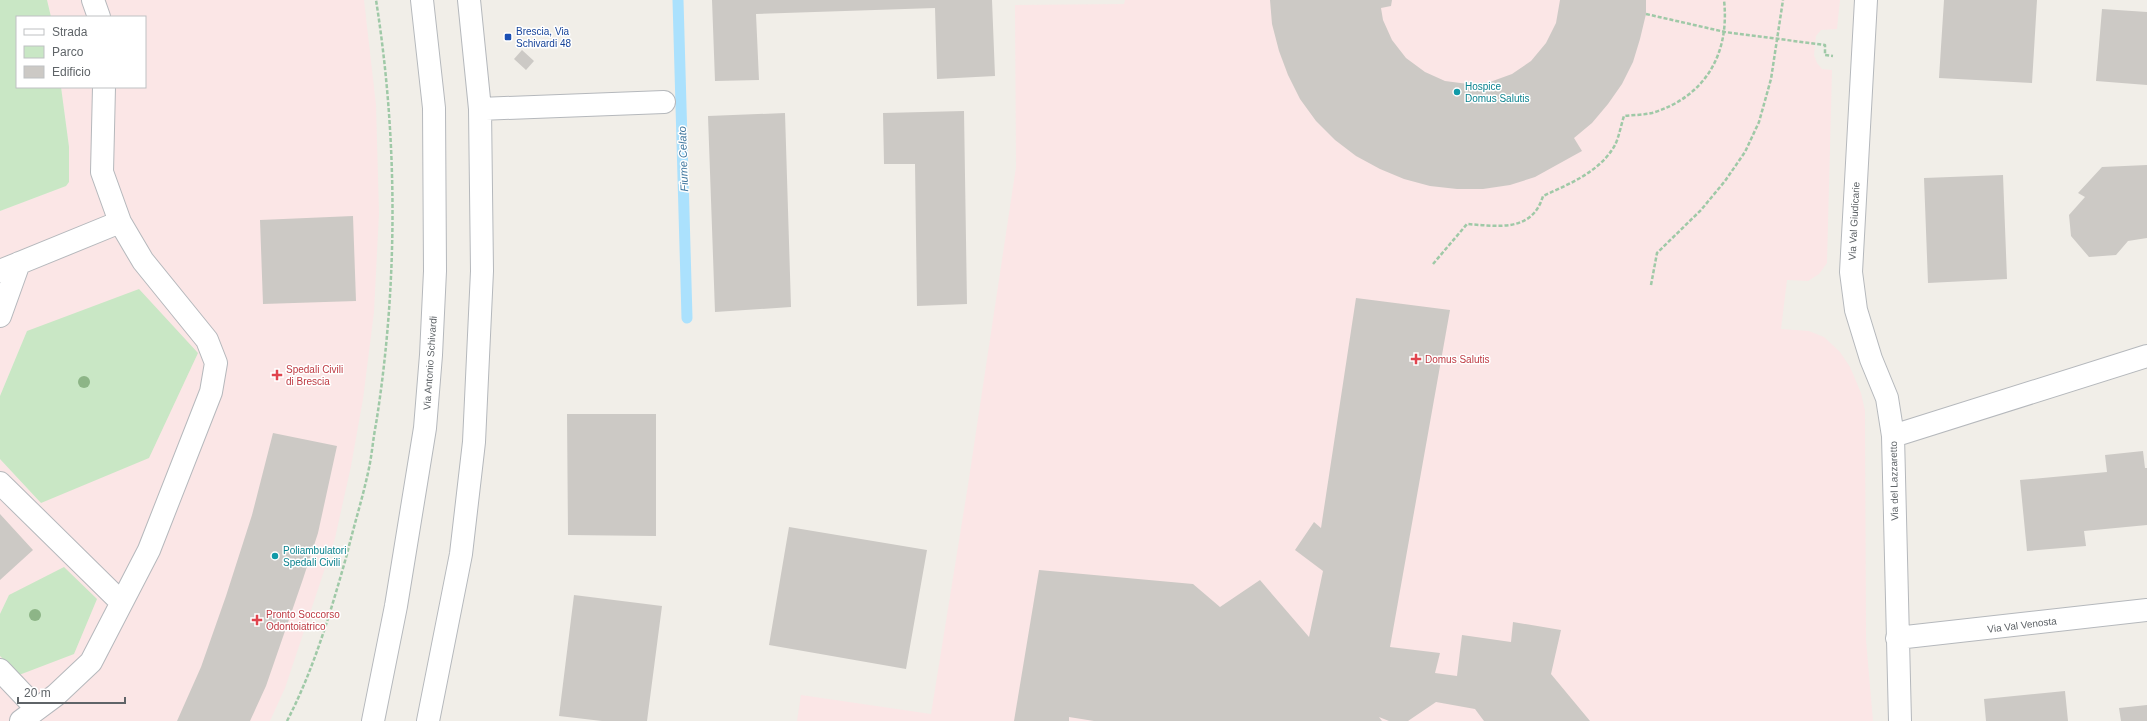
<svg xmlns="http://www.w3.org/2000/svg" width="2147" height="721" font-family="Helvetica,sans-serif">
<rect width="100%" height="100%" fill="#f1eee8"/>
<path fill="#fbe6e6" d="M47,0h317l12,105 3,108 -5,99 -11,87 -12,67 -16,72 -50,150 -15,33h-270v-65l19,18 -10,-79 -9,19v-155l41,44 -14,-172 -27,65v-185l66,-25 3,-4v-35l-8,-60h84v-70h-94z
M1125,0h715l-3,29 -16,1 -5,6 -2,19 3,8 5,6 10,1 -5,193 -8,11 -11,7 -21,-1 -6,49 28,2 15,6 16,15 10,15 11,26 4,18 1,229 7,81h-1076l4,-26 130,19 37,-229 48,-318 -1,-162 109,-1z"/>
<path fill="#c9e7c5" d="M0,0h47l4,17h-34v70h44l8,60v35l-3,4 -66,25z
M139,289l59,64 -49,105 -108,45 -41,-44v-63l27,-65z
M64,567l33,32 -23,55 -55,21 -19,-19v-42l9,-19z"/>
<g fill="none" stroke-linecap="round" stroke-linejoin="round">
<path stroke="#abe1fd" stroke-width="11" d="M678,0l9,318"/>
</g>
<path fill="#ccc9c5" d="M712,0h280l3,76 -58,3 -2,-71 -179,6 3,66 -44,1z
M1270,0h122l-1,6 -10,2 2,12 9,20 14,18 19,14 20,9 23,3 22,-2 22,-8 19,-13 15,-18 10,-20 4,-23h86v14l-6,25 -7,23 -11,22 -14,20 -16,19 -18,15 8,13 -47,26 -25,8 -27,4h-26l-27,-3 -26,-7 -24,-10 -24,-13 -21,-16 -19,-19 -16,-22 -12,-24 -9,-24 -7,-27z
M1944,0h93l-5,83 -93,-5z
M2102,9l45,3v73l-51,-4z
M522,50l12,11 -8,9 -12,-11z
M964,111l3,193 -50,2 -2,-142h-31l-1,-51z
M785,113l6,194 -76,5 -7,-196z
M2147,165v73l-19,3 -12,14 -27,2 -18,-21 -2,-21 16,-18 -7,-4 24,-26z
M2003,175l4,104 -79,4 -4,-105z
M353,216l3,85 -93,3 -3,-84z
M1356,298l94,12 -60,337 50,6 -5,20 22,3 5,-41 49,7 2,-20 48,8 -10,44 39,47h-106l-9,-12 -39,-7 -28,19h-19l-10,-4 3,4h-288l-25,-4v4h-55l25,-151 154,14 27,23 40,-27 49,57 14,-66 -28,-21 19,-28 7,6z
M567,414h89v122l-88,-1z
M273,433l64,13 -19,87 -15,46 -37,107 -16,35h-73l24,-54 25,-71 26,-81z
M2143,451l2,17h2v57l-63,6 2,15 -59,5 -7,-71 87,-8 -2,-17z
M0,514l33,36 -33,30z
M789,527l138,23 -21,119 -137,-24z
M574,595l88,11 -15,115h-45l-43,-5z
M2065,691l3,30h-82l-2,-22z
M2147,705v16h-26l-2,-13z"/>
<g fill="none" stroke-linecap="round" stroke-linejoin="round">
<defs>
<path id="minor" d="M93,0l6,17
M1866,0l-15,272 5,38 15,49 16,39 6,38 7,285
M480,109l184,-7
M0,271l120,-49
M0,316l19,-53
M1893,436l254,-80
M0,483l121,119
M1897,638l250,-28
M0,670l37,39
M21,721l35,-26 35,-33 58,-112 62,-158 5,-29 -9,-23 -64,-79 -23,-39 -18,-50 2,-85
M373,721l23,-115 29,-178 6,-73 4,-84 -1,-163 -12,-108
M428,721l33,-167 13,-112 8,-171 -2,-162 -11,-109"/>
</defs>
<use href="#minor" stroke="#b5b8bc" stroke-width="24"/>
<path stroke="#9fc9a7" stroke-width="2.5" stroke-dasharray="4 2" stroke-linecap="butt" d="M1646,14l79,18 100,13v10l8,1
M1433,264l34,-40c30,2 65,9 76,-28 26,-12 57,-24 72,-51 4,-8 6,-20 9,-29 9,-1 19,-1 28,-3 53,-16 78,-59 72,-113
M1651,285l6,-32 44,-43 24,-29 20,-29 14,-30 12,-43 12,-79
M287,721c27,-52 44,-110 60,-167 7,-29 16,-57 22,-86 3,-14 4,-29 7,-44 22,-139 22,-285 0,-424"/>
<use href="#minor" stroke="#fff" stroke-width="22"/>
</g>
<g fill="#8db587">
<circle cx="84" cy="382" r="6"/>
<circle cx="35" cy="615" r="6"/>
</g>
<rect fill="#1a4fb4" stroke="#fff" stroke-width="1.5" x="504" y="33" width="8" height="8" rx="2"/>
<g fill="#0f9aa8" stroke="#fff" stroke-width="1.5">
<circle cx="1457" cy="92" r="4"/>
<circle cx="275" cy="556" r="4"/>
</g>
<g fill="#e0444e" stroke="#fff" stroke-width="1.5">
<path d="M1414 353h4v4h4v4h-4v4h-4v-4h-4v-4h4z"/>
<path d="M275 369h4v4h4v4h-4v4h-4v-4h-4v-4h4z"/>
<path d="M255 614h4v4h4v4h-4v4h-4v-4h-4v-4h4z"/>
</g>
<g text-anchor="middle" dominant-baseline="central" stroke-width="3" stroke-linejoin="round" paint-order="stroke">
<g font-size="10" fill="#164399" stroke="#fff" text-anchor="start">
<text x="516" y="31">Brescia, Via<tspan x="516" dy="12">Schivardi 48</tspan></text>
</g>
<g font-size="10" fill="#0d838f" stroke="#fff" text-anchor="start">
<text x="1465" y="86">Hospice<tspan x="1465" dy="12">Domus Salutis</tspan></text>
<text x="283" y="550">Poliambulatori<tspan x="283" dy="12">Spedali Civili</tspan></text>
</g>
<g font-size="10" fill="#5f6468" stroke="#fff">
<text transform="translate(1854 221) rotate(-87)">Via Val Giudicarie</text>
<text transform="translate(430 363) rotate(-86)">Via Antonio Schivardi</text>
<text transform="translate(1894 481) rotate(-91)">Via del Lazzaretto</text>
<text transform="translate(2022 625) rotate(-7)">Via Val Venosta</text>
</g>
<g font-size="10" fill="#be3a42" stroke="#fff" text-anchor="start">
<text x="1425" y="359">Domus Salutis</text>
<text x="286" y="369">Spedali Civili<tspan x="286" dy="12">di Brescia</tspan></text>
<text x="266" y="614">Pronto Soccorso<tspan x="266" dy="12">Odontoiatrico</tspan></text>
</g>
<g font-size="11" font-style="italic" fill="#40779f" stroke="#fff">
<text transform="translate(683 159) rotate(-92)">Fiume Celato</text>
</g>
</g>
<rect x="16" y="16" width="130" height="72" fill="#ffffff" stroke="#bfc1c3"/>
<rect x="24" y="29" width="20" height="6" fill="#ffffff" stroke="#bfc1c3"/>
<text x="52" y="36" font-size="12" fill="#5f6468">Strada</text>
<rect x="24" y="46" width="20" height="12" fill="#c9e7c5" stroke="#bfc1c3"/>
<text x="52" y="56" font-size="12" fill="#5f6468">Parco</text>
<rect x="24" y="66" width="20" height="12" fill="#ccc9c5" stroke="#bfc1c3"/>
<text x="52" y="76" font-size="12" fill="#5f6468">Edificio</text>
<path d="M18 697v6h107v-6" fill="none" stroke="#5f6468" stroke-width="2"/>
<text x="24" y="697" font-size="12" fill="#5f6468" stroke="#ffffff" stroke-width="3" paint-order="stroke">20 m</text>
</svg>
